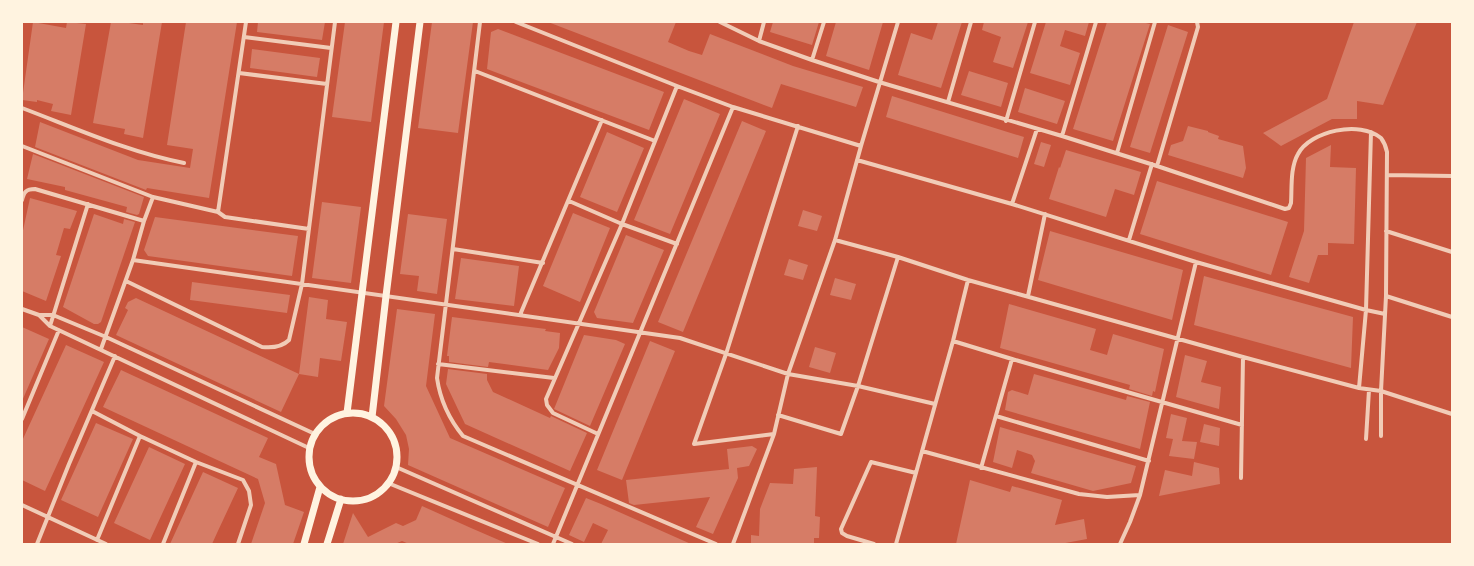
<svg xmlns="http://www.w3.org/2000/svg" width="1474" height="566" font-family="Barlow,sans-serif">
<rect width="100%" height="100%" fill="#c8553d"/>
<path fill="#d67c66" d="M33,22l33,6 1,-6 19,2 -15,91 -20,-4 2,-7 -16,-4v2l-15,-2z
M111,22h11l21,3v-3h19l-19,116 -19,-4 1,-5 -32,-6z
M186,22h51l-28,176 -62,-10 -1,2 -111,-43 5,-25 98,38 52,8 3,-19 -26,-4z
M258,22h67l-3,18 -65,-8z
M345,22h39l-13,100 -39,-5z
M432,22h41l-15,111 -40,-5z
M548,22h128l-8,20 21,9 13,4 8,-21 83,32 70,21 -7,20 -75,-23 -9,24z
M773,22h46l-7,23 -42,-13z
M836,22h47l-14,48 -43,-14z
M938,22h24l-21,66 -43,-13 13,-42 21,7z
M984,22h44l-15,46 -20,-6 8,-25 -19,-7z
M1046,22h43l-4,14 -20,-6 -5,16 20,7 -10,32 -40,-12z
M1107,22h35l8,2 -37,117 -40,-12z
M1354,22h63l-34,83 -26,-4v18h-25l-51,27 -18,-13 64,-34z
M1168,25l20,7 -38,121 -20,-6z
M498,29l166,63 -15,38 -162,-61 4,-37z
M252,49l68,9 -3,19 -67,-9z
M969,71l39,12 -7,24 -40,-12z
M1025,88l40,13 -8,23 -39,-12z
M892,96l132,41 -6,21 -132,-41z
M684,99l36,15 -50,120 -36,-14z
M742,121l24,10 -83,201 -25,-10z
M1188,126l20,5v1l11,4 -1,3 25,7 3,22 -3,10 -75,-23 3,-10 12,-4z
M607,132l37,16 -27,64 -37,-15z
M1041,142l10,3 -7,22 -10,-3z
M1331,145l-1,22 26,1 -2,76 -26,-1v12h-10l-9,28 -20,-6 15,-46 2,-73z
M1066,150l75,22 -7,23 -19,-6 -9,28 -57,-18 10,-32 1,1z
M33,154l111,43 -5,17 -2,1 -11,-3 1,-5 -62,-17v-3l-38,-8z
M1157,181l131,41 -17,53 -131,-41z
M30,198l47,13 -7,18 -6,-1 -8,27 5,1 -15,45 -24,-10v-56z
M322,202l39,5 -10,76 -39,-5z
M803,210l19,6 -5,15 -19,-5z
M573,213l37,15 -30,74 -37,-16z
M94,214l29,10 1,-5 11,3 -34,100 -3,2h-4l-31,-17z
M408,214l39,5 -10,75 -20,-3 2,-15 -19,-2z
M155,217l143,19 -6,40 -144,-20 -4,-6z
M1050,231l133,39 -11,50 -134,-40z
M626,235l38,15 -31,73 -36,-5 -3,-6z
M461,258l58,8 -5,40 -59,-7z
M789,259l19,6 -5,15 -19,-5z
M1204,276l149,41 -2,51 -157,-43z
M835,278l21,6 -5,16 -21,-5z
M192,282l98,13 -3,18 -97,-13z
M309,297l19,3 -2,19 21,3 -6,39 -21,-3 -2,19 -19,-3 -18,38 -165,-77 12,-25 -3,-2 3,-6 8,-4 163,76z
M1009,304l87,25 -6,21 17,5 6,-21 51,15 -9,43 -2,-1 -1,5 -23,-7 1,-4 -130,-37z
M397,309l38,5 -9,72 24,52 115,50 -17,39 -140,-62 1,-16 -3,-14 -10,-16 -12,-13z
M452,317l94,12 -1,2 15,2 -1,15 -11,22 -59,-8 -1,5 -39,-5v-6h-2z
M22,327l27,12 -27,62z
M584,335l32,5 9,4 -35,82 -36,-17z
M650,341l25,10 -53,129 -25,-10z
M66,345l38,17 -59,129 -23,-11v-39z
M815,347l21,6 -6,20 -21,-6z
M1185,355l22,6 -6,21 20,5 -2,22 -43,-12z
M448,369l39,5v6l6,12 57,26 1,-2 36,17 -17,38 -105,-47 -19,-40z
M121,370l147,68 -9,19 17,7 9,41 19,7 -11,32h-42l14,-41 -7,-24 -155,-72z
M1034,374l92,26 1,-4 23,6 -10,47 -135,-39 3,-18 4,-2 16,5z
M1171,414l16,4 -5,23 15,1 -3,17 -25,-3 4,-17 -7,-1z
M96,423l37,16 -35,78 -37,-17z
M1204,424l16,4 -1,18 -19,-4z
M1000,427l136,39 -5,17 -38,8 -62,-18 4,-12 -3,-6 -15,-5 -5,18 -19,-6z
M752,446l5,3 -8,17 -12,2 1,10 -25,56 -17,-7 14,-30 -76,8 -5,-2 -3,-23 103,-11 -2,-20z
M149,447l36,17 -35,76 -36,-17z
M1194,462l25,6 1,16 -61,12 6,-26 27,6z
M817,467l-2,49 5,1 -1,21h-5v6h-63v-9l8,1 1,-27 10,-26 23,1 1,-15z
M203,472l35,16 -21,45 -5,11h-42z
M970,480l40,12 2,-6 50,14 -7,25 29,-6 3,20 -27,5h-104z
M586,498l15,6 90,40h-90l7,-14 -15,-7 -9,19 -15,-7z
M422,506l49,22 37,16h-99l-7,-3 -7,3h-52l10,-31 15,24 28,-14 7,3 13,-6z"/>
<g fill="none" stroke-linecap="round" stroke-linejoin="round">
<path stroke="#f1ccb7" stroke-width="4" d="M480,22l-43,356c3,21 12,41 26,58l253,108
M516,22l161,64 56,21 128,39
M720,22l39,19 53,19 67,22 183,54 95,30 128,43 4,-1 2,-5c1,-15 -1,-35 7,-49 12,-23 62,-34 83,-16 3,4 5,9 6,14l-1,144 -5,95v45
M244,37l87,11
M759,41l5,-19
M812,60l12,-38
M475,71l180,70
M239,73l88,11
M948,102l23,-80
M22,108c53,20 106,44 162,55
M1006,121l29,-99
M1062,136l34,-114
M22,146l131,51
M1117,153l38,-131
M857,160l155,44 184,58 170,48 19,4
M1157,166l41,-139 -1,-5
M1387,175l65,1
M22,200c2,-8 4,-11 13,-11l109,32
M569,201l53,23 55,20
M1012,204l25,-75
M218,212l28,-190
M1386,231l66,21
M1129,240l23,-76
M453,249l90,14
M898,257l70,23 275,77 116,31 22,3 71,23
M133,260l547,78 108,36 70,12 77,18
M126,281l136,66c9,1 20,0 27,-7l13,-56 33,-262
M1028,296l17,-82
M1386,296l66,21
M22,309l17,6h14l53,22 209,97
M39,315l11,11 259,122
M520,315l82,-195
M50,326l38,-122
M953,341l59,18 230,66
M101,349l32,-89 11,-39 9,-24 65,15 7,5 84,12
M438,364l116,14
M1359,388l7,-78 5,-178
M92,411l48,25 56,26 47,18 6,11 2,14 -13,39
M778,415l63,19 17,-48 40,-129 -63,-17
M996,416l153,45
M22,419l37,-89
M598,434l-45,-21 -6,-8 -1,-6 76,-175 55,-138
M774,434l-80,10 32,-90 72,-228
M1366,439l3,-49
M922,451l157,43 28,3 33,-2
M396,467l176,77
M981,468l31,-109
M1241,478l2,-121
M388,483l150,61
M22,505l84,39
M97,540l43,-104
M37,544l32,-80 46,-108
M163,544l33,-82
M553,544l180,-437
M733,544l41,-110 14,-60 47,-134 26,-94 37,-124
M874,544l-27,-8 -5,-3 -1,-4 30,-67 45,11
M896,544l57,-203 15,-61
M1120,544l10,-22 10,-27 56,-233"/>
<path stroke="#fff3e0" stroke-width="7" d="M309 457a44 44 0 1 1 88 0a44 44 0 1 1-88 0Z
M347,413l49,-391
M372,417l14,-121 34,-274
M304,544l16,-57
M327,544l14,-45"/>
</g>
<rect width="1474" height="566" fill="none" stroke="#fff3e0" stroke-width="46"/>
</svg>
